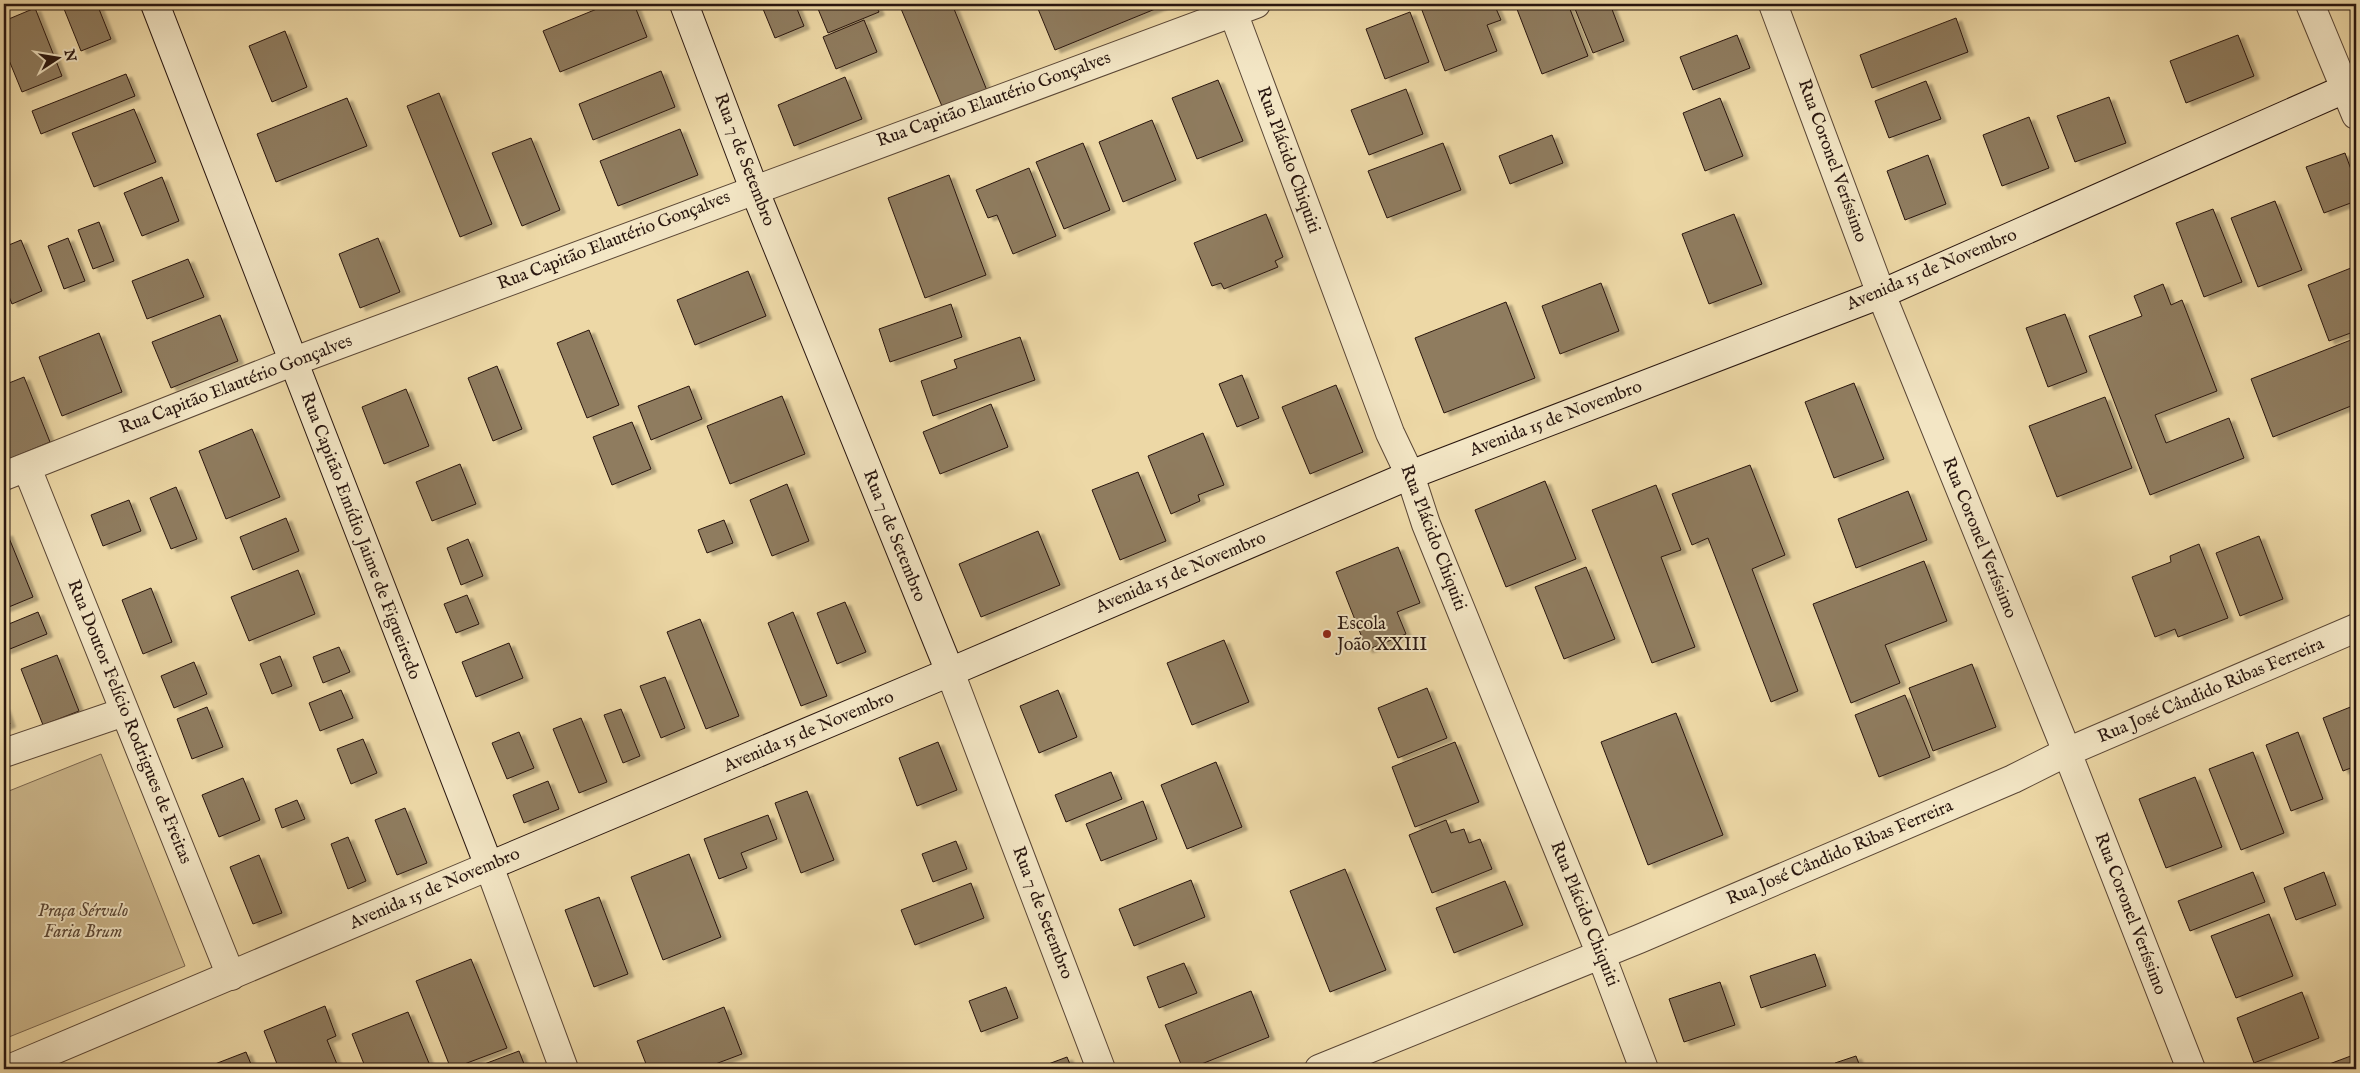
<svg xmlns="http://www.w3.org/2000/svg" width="2360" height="1073" font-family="'IM FELL English',serif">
<defs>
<filter id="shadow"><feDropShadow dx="5.5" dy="3" stdDeviation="1" flood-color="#0004"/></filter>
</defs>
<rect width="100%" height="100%" fill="#edd8a6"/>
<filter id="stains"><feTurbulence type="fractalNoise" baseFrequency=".004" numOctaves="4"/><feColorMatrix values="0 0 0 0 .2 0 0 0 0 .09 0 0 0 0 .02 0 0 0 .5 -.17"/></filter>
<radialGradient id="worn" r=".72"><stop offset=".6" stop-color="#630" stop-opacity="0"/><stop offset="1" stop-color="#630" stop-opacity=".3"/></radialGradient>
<path fill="#ccb78c" stroke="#7a664e" d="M101,754l84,212 -181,73v-246z"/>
<path fill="#8f7b5e" stroke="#29160f" filter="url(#shadow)" d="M62,4h35l14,35 -30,12z
M609,4h25l13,33 -87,35 -17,-41z
M761,4h34l9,22 -29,12z
M816,4h59l4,8 -51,21z
M899,4h53l36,89 -44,18z
M1036,4h128l1,1 -110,45z
M1424,4h70l7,16 -14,5 10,26 -52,20 -25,-66z
M1515,4h53l20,52 -46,18z
M1573,4h37l14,37 -31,12z
M35,8l27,68 -40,16 -18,-44v-27z
M1410,12l19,50 -44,17 -19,-50z
M1956,18l12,34 -96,36 -12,-33z
M864,20l13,32 -41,17 -13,-32z
M285,31l22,56 -35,15 -23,-56z
M1737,35l13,33 -57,22 -13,-33z
M2238,35l16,41 -68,27 -16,-42z
M661,71l14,36 -82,33 -14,-36z
M126,74l9,22 -94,38 -9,-23z
M845,77l17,42 -68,27 -16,-41z
M1218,80l25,61 -46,18 -25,-61z
M1926,81l15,38 -52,19 -14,-37z
M1406,89l17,45 -54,21 -18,-45z
M439,93l53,131 -32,13 -53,-131z
M2109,97l17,46 -51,19 -18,-46z
M347,98l20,48 -91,36 -19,-48z
M1720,98l23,58 -38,15 -22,-58z
M134,109l22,53 -62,25 -22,-54z
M2029,117l20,51 -47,18 -19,-51z
M1152,120l24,60 -53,22 -24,-60z
M680,129l18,46 -80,31 -18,-45z
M1552,135l11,28 -53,21 -11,-28z
M531,138l29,72 -38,16 -30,-73z
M1083,143l27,67 -46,19 -28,-67z
M1443,143l18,47 -74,28 -19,-47z
M2345,153l11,30v18l-32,12 -18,-46z
M1928,155l18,49 -41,16 -18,-49z
M1029,168l27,68 -43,18 -16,-39 -9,3 -12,-28z
M949,175l37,100 -61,23 -37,-100z
M162,177l17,44 -37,15 -18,-43z
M2275,201l27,69 -44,17 -27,-69z
M2213,209l29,73 -38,15 -28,-74z
M1266,214l17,43 -8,4 3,6 -54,22 -3,-6 -9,3 -18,-43z
M1734,214l28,70 -53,20 -27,-70z
M99,222l15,39 -21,8 -15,-39z
M68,238l17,43 -21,8 -16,-43z
M378,238l22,54 -40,16 -21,-54z
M21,240l21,51 -30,13 -8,-20v-37z
M188,259l16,38 -57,22 -15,-38z
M2356,266v65l-27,10 -21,-56z
M748,271l18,45 -71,29 -18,-45z
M1601,283l18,48 -59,23 -18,-48z
M2163,284l8,21 11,-5 35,91 -62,24 11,28 63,-25 15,40 -94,37 -61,-159 53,-20 -8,-20z
M1506,302l29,76 -91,35 -29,-75z
M951,304l11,33 -72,25 -11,-33z
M2065,314l22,58 -39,15 -22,-59z
M220,315l18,46 -67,27 -19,-46z
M589,330l30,75 -32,13 -30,-75z
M99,333l23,59 -60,24 -23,-59z
M1020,337l15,43 -102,36 -12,-35 36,-13 -3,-8z
M2356,338v66l-83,33 -22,-58z
M497,366l25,63 -29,12 -25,-63z
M1242,375l17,43 -22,9 -18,-43z
M24,377l26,65 -46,19v-76z
M1854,383l30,76 -50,19 -29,-76z
M1336,385l27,67 -53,22 -28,-67z
M689,386l13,33 -51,21 -13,-34z
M406,389l23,57 -45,18 -22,-57z
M782,396l23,58 -75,30 -23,-58z
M2105,397l27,71 -75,29 -28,-71z
M991,404l17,43 -68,27 -17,-42z
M632,422l19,47 -39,16 -19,-48z
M252,429l28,68 -54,22 -27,-68z
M1203,433l21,52 -26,10 2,6 -29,13 -23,-58z
M460,464l16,40 -44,17 -16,-39z
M1750,465l35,90 -33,14 46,122 -27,11 -63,-164 -16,7 -20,-51z
M1138,472l28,69 -46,19 -28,-70z
M1545,481l31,78 -70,28 -31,-77z
M787,484l22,57 -37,15 -22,-56z
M1656,485l25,65 -20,7 34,90 -43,16 -60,-153z
M176,487l21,52 -26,10 -21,-51z
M1908,491l19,49 -71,28 -18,-49z
M129,500l12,31 -38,15 -12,-31z
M286,518l13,33 -46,19 -13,-33z
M724,520l9,23 -26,10 -9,-23z
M1038,531l22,54 -79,32 -22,-53z
M7,533l26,64 -29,12v-75z
M2259,536l24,63 -43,17 -24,-63z
M468,539l15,37 -22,9 -14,-37z
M2199,544l29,74 -50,19 -3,-8 -20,8 -23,-60 39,-15 -1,-6z
M1398,547l22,56 -23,9 9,22 -39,16 -31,-78z
M1924,561l23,60 -62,24 15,38 -49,20 -38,-99z
M1586,567l29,72 -51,20 -29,-72z
M298,570l17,44 -66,27 -18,-44z
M151,588l21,54 -29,12 -21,-54z
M467,595l12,29 -23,9 -12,-29z
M845,602l21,50 -29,12 -20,-51z
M38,612l9,22 -42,17 -1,-25z
M793,612l34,84 -26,10 -33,-83z
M700,619l39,97 -33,13 -39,-97z
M1224,640l25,62 -57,23 -25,-62z
M509,643l14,35 -47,19 -14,-35z
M339,647l11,25 -27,11 -10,-26z
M57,655l22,56 -36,14 -22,-56z
M280,656l12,30 -20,8 -12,-30z
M194,662l13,32 -33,14 -13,-32z
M1972,664l24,63 -63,24 -24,-63z
M665,677l20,51 -24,10 -21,-52z
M1427,688l20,50 -49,20 -20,-50z
M341,690l12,28 -33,13 -11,-28z
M1058,690l19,47 -38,16 -19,-47z
M1905,695l25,62 -51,20 -24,-62z
M2353,706l3,7v53l-13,5 -20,-53z
M4,707l6,17 -6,3z
M207,707l16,40 -31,12 -15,-40z
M621,709l19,47 -17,7 -19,-48z
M1676,713l47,122 -75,30 -47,-123z
M581,718l26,64 -28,11 -26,-64z
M519,732l15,36 -27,11 -15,-36z
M2298,732l25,67 -32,12 -25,-66z
M363,739l14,34 -26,11 -14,-35z
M938,742l19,48 -40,16 -18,-48z
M1455,742l24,60 -64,25 -23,-60z
M2253,752l31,81 -43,17 -32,-81z
M1216,762l26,65 -55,22 -26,-64z
M1111,772l11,27 -56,23 -11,-27z
M2195,777l27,70 -56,21 -27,-69z
M243,778l17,42 -41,17 -17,-42z
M548,781l11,28 -35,14 -11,-28z
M807,791l27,69 -33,13 -26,-70z
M297,800l8,19 -23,9 -7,-19z
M1143,801l14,38 -56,22 -15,-37z
M405,808l22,55 -30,12 -22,-55z
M768,815l9,24 -36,14 6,15 -28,11 -15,-40z
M1446,820l5,13 13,-4 5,14 11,-4 12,30 -60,24 -23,-58z
M348,837l18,44 -18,8 -17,-45z
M956,841l11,28 -34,13 -11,-28z
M689,854l32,83 -58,23 -32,-83z
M259,855l23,58 -29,11 -23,-57z
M1345,869l41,101 -56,22 -40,-101z
M2253,872l12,30 -75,29 -12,-30z
M2324,872l12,33 -40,15 -12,-32z
M1191,880l14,37 -71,29 -15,-37z
M1505,881l18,44 -69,28 -18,-45z
M971,883l13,35 -69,27 -14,-35z
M599,897l29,77 -34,13 -29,-77z
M2269,914l24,62 -57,22 -25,-62z
M1815,954l11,32 -65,22 -11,-32z
M471,959l36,89 -56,21 -35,-88z
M1184,963l13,30 -38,15 -12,-31z
M1720,982l15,43 -51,17 -15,-43z
M1006,987l12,31 -37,14 -12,-31z
M1251,991l18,46 -80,32h-6l-18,-44z
M2302,992l17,46 -65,25 -17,-45z
M325,1006l11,30 -9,4 12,29h-60l-15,-38z
M724,1007l18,47 -40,15h-54l-11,-28z
M408,1012l23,56 -65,1 -14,-35z
M519,1051l7,18h-46l-1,-3z
M246,1052l7,17h-51z
M2356,1054v15h-40z
M1856,1056l5,13h-24l-2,-6z
M1067,1057l5,12h-37z"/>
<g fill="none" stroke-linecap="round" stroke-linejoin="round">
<defs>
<path id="minor" d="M1230,4l160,429 20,42 16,49 175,431 43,114
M1773,4l108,290 186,458 124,317
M2310,4l46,111
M27,468l204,508
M4,476l288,-114 964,-358
M950,672l151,397
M4,753l120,-41
M489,866l75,203
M1319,1069l320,-130 374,-160 54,-27 289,-124"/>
<path id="tertiary" d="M9,1069l480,-203"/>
<path id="secondary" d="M155,4l334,862 461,-194 460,-197 471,-181 475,-210
M684,4l70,185 196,483"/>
</defs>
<use href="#minor" stroke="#5a4635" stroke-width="30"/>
<use href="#tertiary" stroke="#5a4635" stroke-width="30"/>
<use href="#secondary" stroke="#29160f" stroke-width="30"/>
<use href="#minor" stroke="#f3e6c5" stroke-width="28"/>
<use href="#tertiary" stroke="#f3e6c5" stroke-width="28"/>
<use href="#secondary" stroke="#f3e6c5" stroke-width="28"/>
</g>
<circle fill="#8f2418" stroke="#f3e6c5" stroke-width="2" cx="1327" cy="634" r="5"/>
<g text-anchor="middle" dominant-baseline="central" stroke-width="4" stroke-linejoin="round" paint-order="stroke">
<g font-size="18" fill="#29160f" stroke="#f3e6c5">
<text transform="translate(994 100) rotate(-20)">Rua Capitão Elautério Gonçalves</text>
<text transform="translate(744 160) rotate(69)">Rua 7 de Setembro</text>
<text transform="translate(1288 160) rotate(70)">Rua Plácido Chiquiti</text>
<text transform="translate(1832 161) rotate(70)">Rua Coronel Veríssimo</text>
<text transform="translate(614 241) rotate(-21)">Rua Capitão Elautério Gonçalves</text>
<text transform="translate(1932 270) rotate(-23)">Avenida 15 de Novembro</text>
<text transform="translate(236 385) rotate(-21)">Rua Capitão Elautério Gonçalves</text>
<text transform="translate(1556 419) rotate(-21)">Avenida 15 de Novembro</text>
<text transform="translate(360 536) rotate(69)">Rua Capitão Emídio Jaime de Figueiredo</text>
<text transform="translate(894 536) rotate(68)">Rua 7 de Setembro</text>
<text transform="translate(1433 538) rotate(69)">Rua Plácido Chiquiti</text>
<text transform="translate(1979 538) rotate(68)">Rua Coronel Veríssimo</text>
<text transform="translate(1181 573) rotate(-23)">Avenida 15 de Novembro</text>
<text transform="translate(2211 691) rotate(-23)">Rua José Cândido Ribas Ferreira</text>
<text transform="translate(129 722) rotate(68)">Rua Doutor Felício Rodrigues de Freitas</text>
<text transform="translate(809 732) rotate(-23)">Avenida 15 de Novembro</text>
<text transform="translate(1840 853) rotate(-23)">Rua José Cândido Ribas Ferreira</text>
<text transform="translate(435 889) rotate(-23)">Avenida 15 de Novembro</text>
<text transform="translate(1042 913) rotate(69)">Rua 7 de Setembro</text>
<text transform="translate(1584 914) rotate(68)">Rua Plácido Chiquiti</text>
<text transform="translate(2130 914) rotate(69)">Rua Coronel Veríssimo</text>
</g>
<g font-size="18" fill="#29160f" stroke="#f3e6c5" text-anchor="start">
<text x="1337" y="624">Escola<tspan x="1337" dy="21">João XXIII</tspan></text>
</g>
<g font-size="18" font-style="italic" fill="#5a4634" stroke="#f3e6c5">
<text x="83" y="911">Praça Sérvulo<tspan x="83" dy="21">Faria Brum</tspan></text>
</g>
</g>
<rect width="2360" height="1073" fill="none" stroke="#edd8a6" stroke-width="20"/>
<rect x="5" y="5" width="2350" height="1063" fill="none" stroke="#29160f" stroke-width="2.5"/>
<rect x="10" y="10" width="2340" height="1053" fill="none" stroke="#29160f"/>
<g transform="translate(58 58) rotate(78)" stroke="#f3e6c5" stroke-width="4" paint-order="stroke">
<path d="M0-4L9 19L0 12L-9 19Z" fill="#29160f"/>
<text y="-8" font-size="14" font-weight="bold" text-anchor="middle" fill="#29160f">N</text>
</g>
<rect width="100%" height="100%" filter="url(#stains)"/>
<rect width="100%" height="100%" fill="url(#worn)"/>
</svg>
